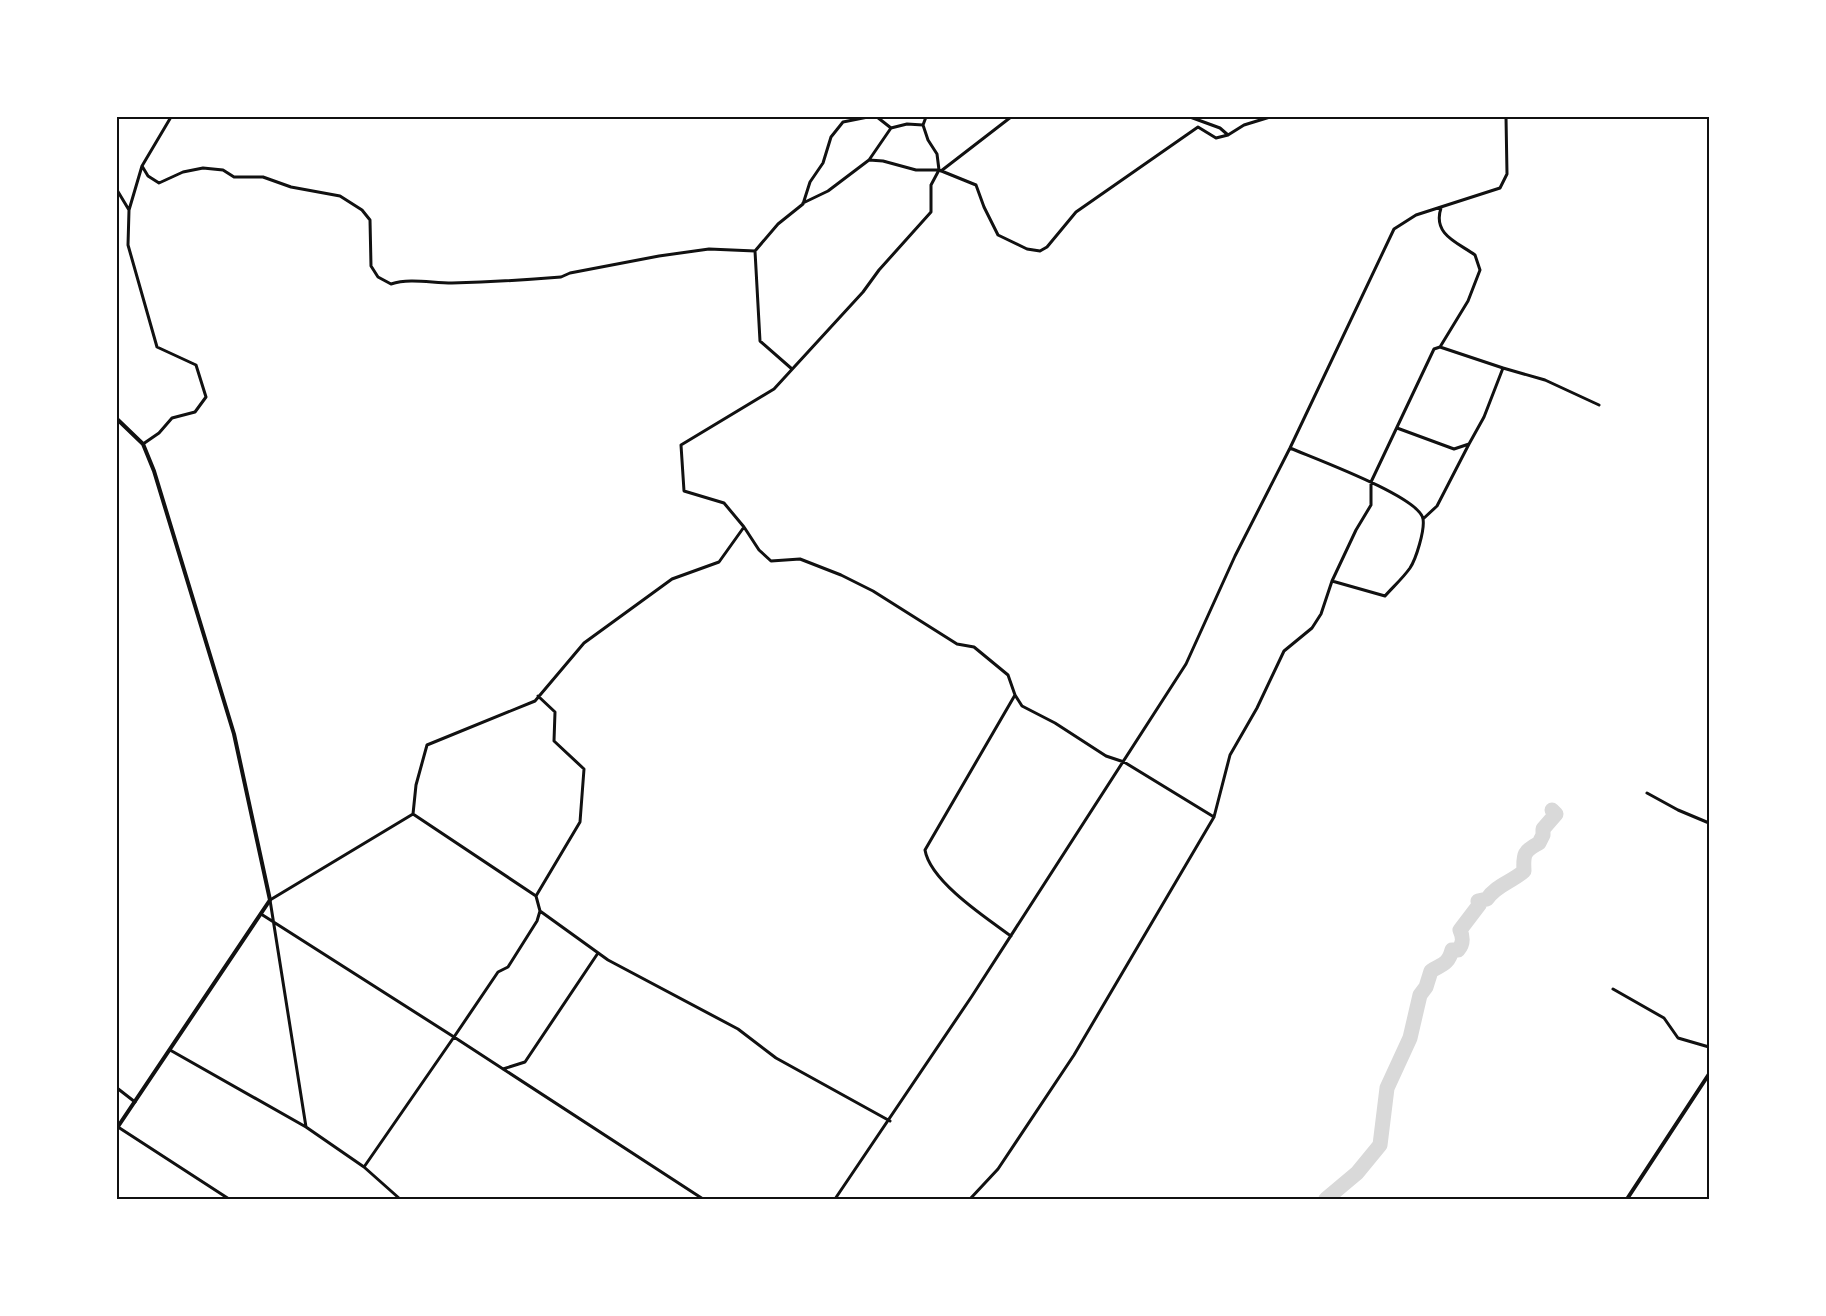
<svg xmlns="http://www.w3.org/2000/svg" width="1826" height="1316" font-family="'Open Sans',sans-serif">
<rect width="100%" height="100%" fill="#fff"/>
<g fill="none" stroke-linecap="round" stroke-linejoin="round">
<path stroke="#d9d9d9" stroke-width="15" d="M1326,1199l31,-26 23,-28 7,-57 23,-50 10,-43 6,-8 5,-16c11,-7 17,-6 21,-21h6c6,-7 5,-13 2,-20l19,-25 -1,-4 9,-2c9,-14 25,-17 37,-28 -1,-17 0,-20 15,-28l4,-8v-6l13,-15 -4,-4"/>
<path stroke="#111" stroke-width="3" d="M1190,117l30,11 8,7
M923,125l3,-8
M869,160l14,1 33,9h23l37,15 8,22 14,28 29,14 13,2 7,-4 29,-35 122,-85 18,11 12,-3 16,-10 26,-8
M142,166l6,10 11,7 24,-11 20,-4 20,2 11,7h29l28,10 49,9 22,14 8,10 1,46 7,11 13,7c19,-6 40,-1 61,-1 36,-1 72,-3 109,-6l9,-4 89,-17 50,-7 46,2 5,90 32,28
M941,171l70,-54
M117,190l12,20 -1,35 29,102 39,18 10,32 -11,15 -23,6 -13,15 -16,11
M803,203l25,-12 41,-31 22,-32
M129,210l13,-44 29,-49
M755,251l23,-27 25,-20 7,-22 13,-19 8,-26 12,-15 25,-5
M1440,347l63,21 42,12 54,25
M1397,428l57,21 15,-5 15,-27 19,-49
M1290,448c23,10 130,49 133,71 2,11 -7,40 -13,49 -7,10 -17,19 -25,28l-53,-15
M1423,519l14,-13 32,-62
M744,527l15,23 12,11 29,-2 41,16 32,16 84,53 17,3 34,28 7,20 7,11 33,17 51,33 18,6 90,55
M1647,793l31,17 31,13
M536,896l44,-74 4,-53 -30,-28 1,-29 -17,-16
M540,911l68,49 130,69 38,29 114,63
M261,914l193,123 44,-65 10,-5 29,-46 3,-10 -4,-15 -123,-82
M1011,936c-25,-18 -81,-55 -86,-86l90,-155
M1613,989l51,29 14,20 31,9
M170,1050l136,77 58,40 36,32
M503,1069l22,-7 73,-109
M117,1088l18,14
M118,1127l111,72
M306,1127l-36,-227 143,-86 3,-29 11,-40 108,-44 49,-58 88,-64 47,-17 25,-35 -20,-24 -40,-12 -3,-46 93,-56 89,-97 16,-22 52,-58v-27l8,-15 -2,-16 -9,-14 -5,-15 -16,-1 -16,4 -14,-11
M364,1167l90,-130 249,162
M835,1199l137,-203 214,-332 49,-108 55,-108 104,-219 22,-14 84,-27 7,-14 -1,-57
M970,1199l28,-30 76,-114 140,-238 16,-62 27,-47 27,-57 28,-23 9,-14 11,-33 24,-51 15,-25v-23l63,-133 6,-2 28,-46 12,-31 -5,-15c-16,-12 -43,-20 -34,-47"/>
<path stroke="#111" stroke-width="4" d="M117,419l26,25 11,27 80,263 36,166 -153,228
M1627,1199l82,-125"/>
</g>
<rect width="1826" height="1316" fill="none" stroke="#ffffff" stroke-width="237"/>
<rect x="118" y="118" width="1590" height="1080" fill="none" stroke="#111" stroke-width="2"/>
</svg>
